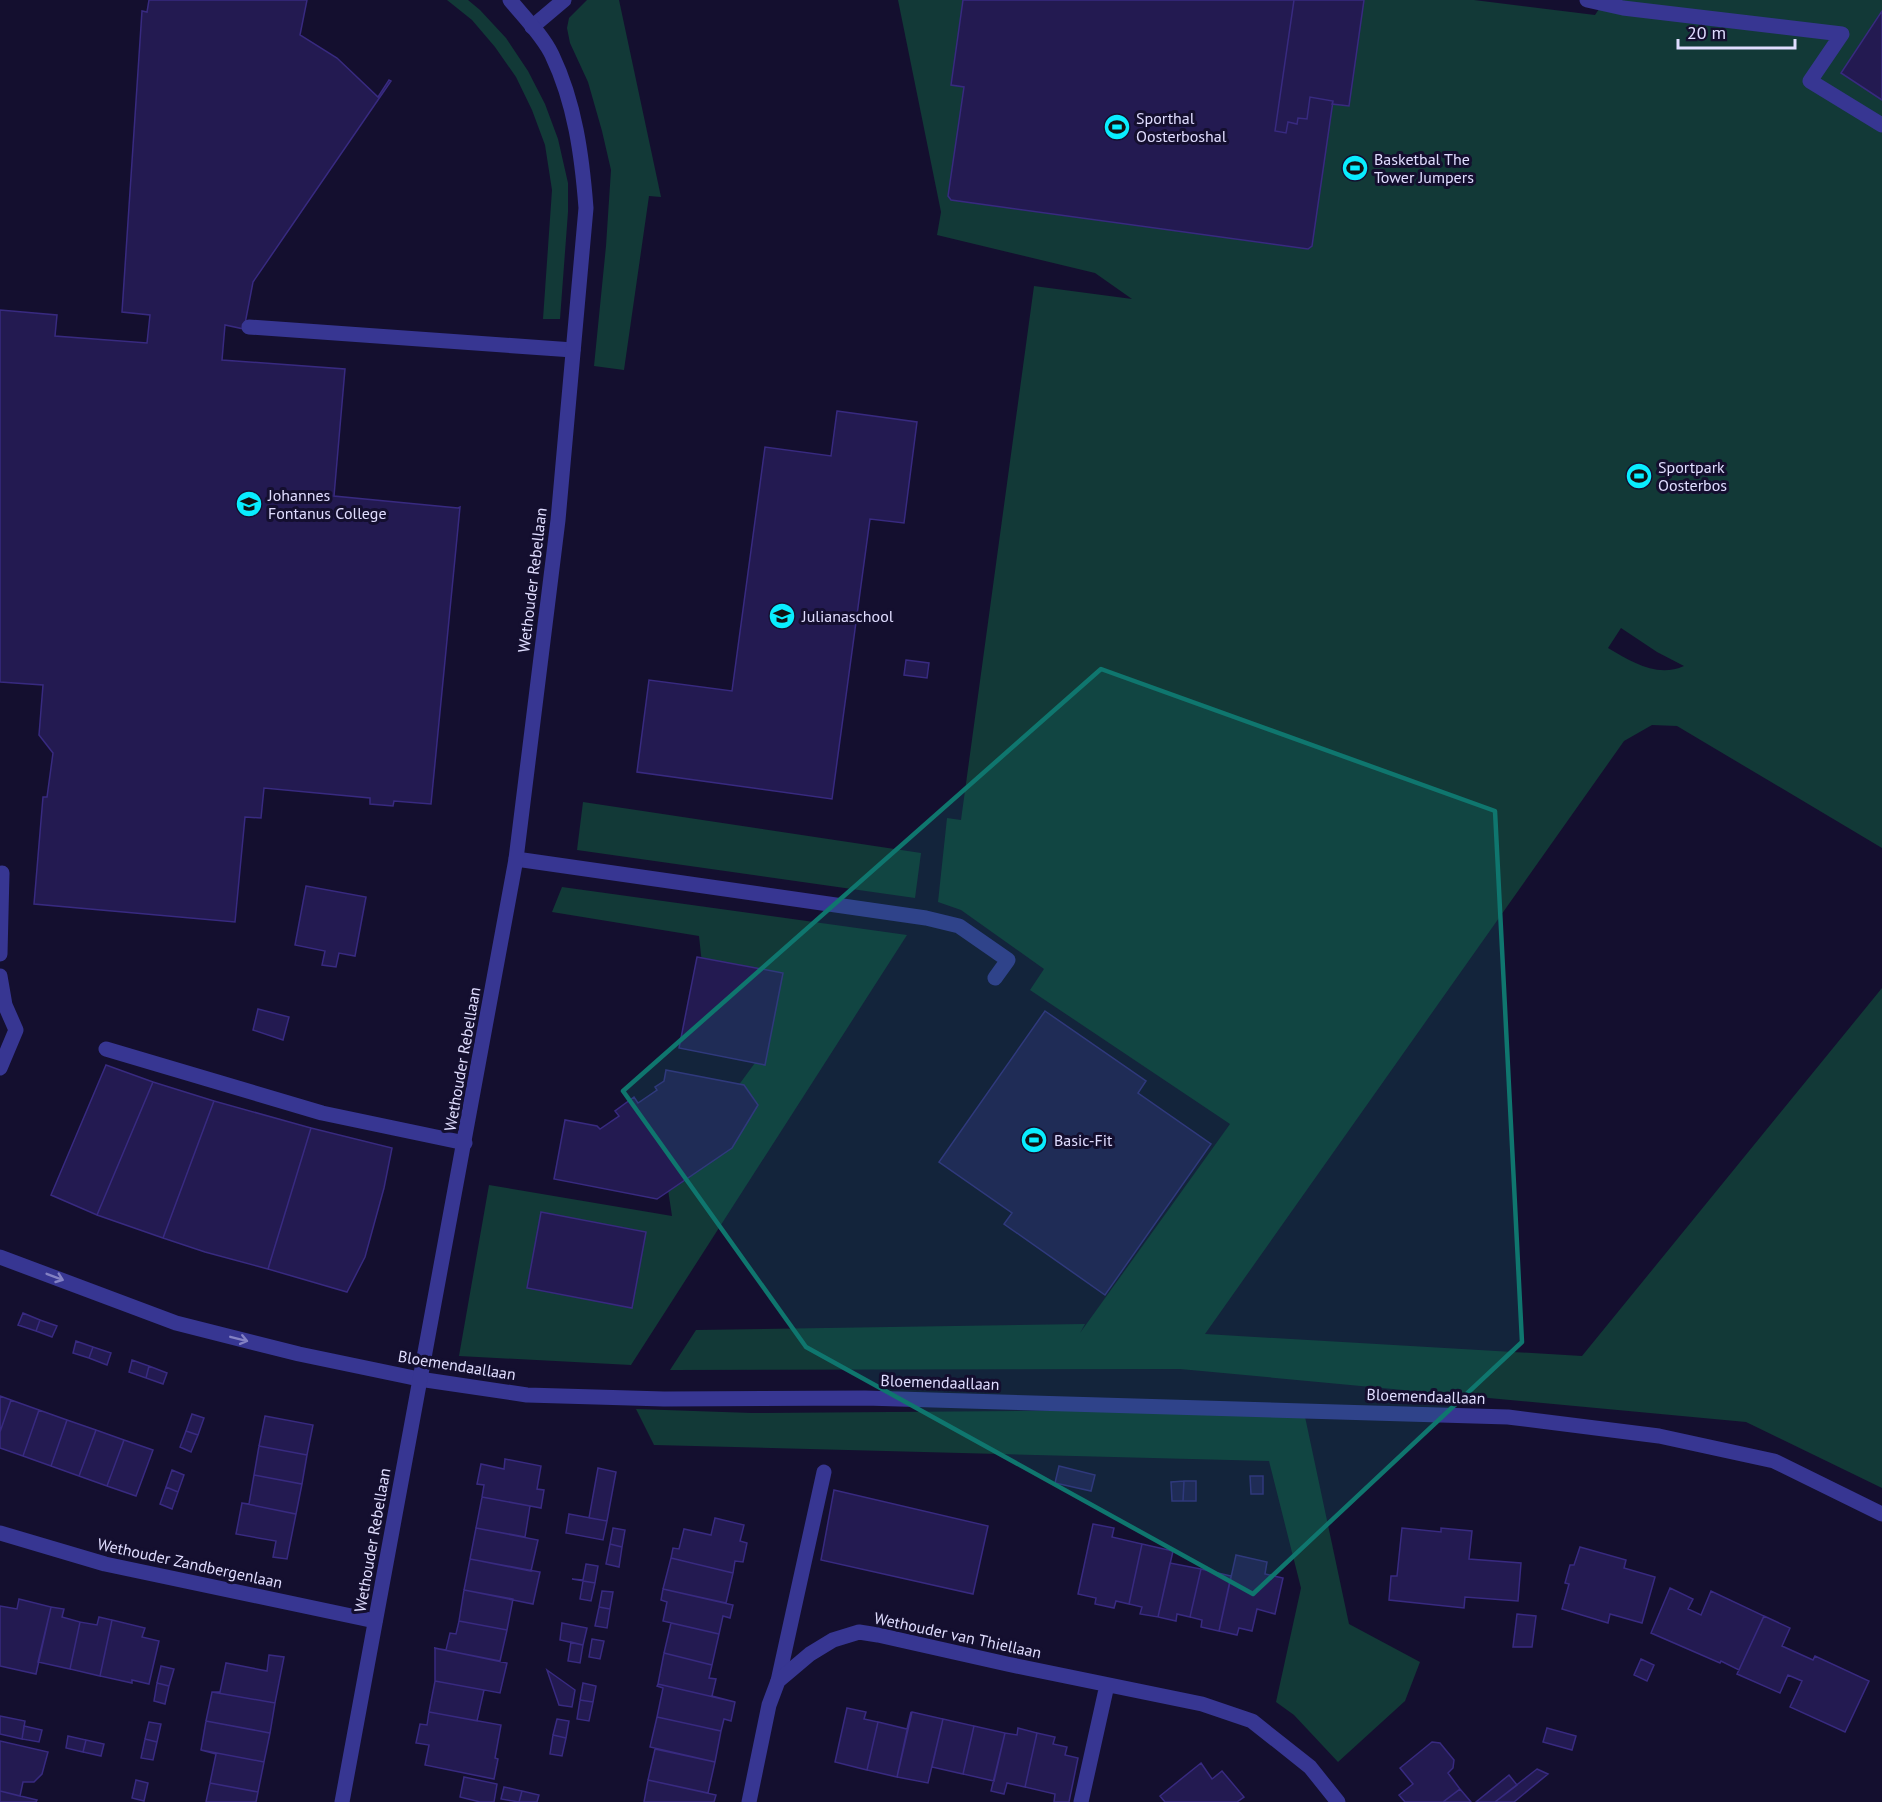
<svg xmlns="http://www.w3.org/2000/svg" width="1882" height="1802" font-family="'PT Sans',sans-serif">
<rect width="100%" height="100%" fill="#140f2f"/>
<path fill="#123937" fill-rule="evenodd" d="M447,0h21l12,10 26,28 22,33 17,33 13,35 10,44v29l-8,107h-17l9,-129 -7,-45 -13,-35 -16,-33 -21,-30 -23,-27z
M587,0h32l42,197 -12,-1 -25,174 -30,-4 12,-120 5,-76 -9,-39 -14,-49 -18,-39 -3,-15 2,-10z
M898,0h576l121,15 10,-15h277v848l-205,-122 -25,-1 -28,16 -419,593 377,22 300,-368v500l-136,-66 -566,-53 -510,1 26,-40 389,-6 -5,9 150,-209 -200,-134 14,-21 -83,-59 -23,-8 9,-84 14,2 73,-534 98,13 -37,-26 -158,-38 4,-23zM1621,628l36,24 27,14c-27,12 -52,-4 -76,-18z
M583,802l338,51 -6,45 -338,-48z
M562,887l345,48 -276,430 -172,-9 30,-171 183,31 -5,-33 93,-127 -58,-92 -3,-28 -147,-24z
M636,1409l116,4 504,-4 48,3 45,212 71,38 -15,39 -67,61 -44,-47 -18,-13 25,-114 -32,-127 -615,-16z"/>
<path fill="#231a51" stroke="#382a80" stroke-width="1.5" d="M149,0h158l-7,35 37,23 41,39 11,-17 2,1 -138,201 -9,47 -19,-4 -3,35 123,9 -11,127 124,12 2,-1 -29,297 -37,-3 -1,5 -23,-2v-6l-106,-10 -3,30 -16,-1 -10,105 -201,-18 9,-107h4l6,-44 -14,-18 4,-50 -43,-3v-372l57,5 -2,21 92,7 3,-28 -28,-3 20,-301 5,1z
M963,0h331l-19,131 11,2 2,-11 9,2 1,-6 9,1 3,-22 23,4 -21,145 -4,3 -357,-49 -3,-4 16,-109 -13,-2z
M1294,0h70l-15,106 -17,-2 1,-3 -23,-4 -3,22 -9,-1 -1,6 -9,-2 -2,11 -11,-2z
M1882,11v89l-41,-27z
M837,411l80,11 -13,101 -34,-4 -38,280 -195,-27 12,-92 83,11 33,-244 66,9z
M906,660l23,3 -2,15 -23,-3z
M306,886l60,11 -11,59 -16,-3 -3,14 -14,-2 3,-14 -30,-6z
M697,957l86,16 -18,92 -86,-17z
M258,1009l31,8 -6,23 -30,-10z
M1045,1011l101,70 -8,12 73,51 -106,151 -101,-71 8,-11 -73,-51z
M106,1065l47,17 -56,133 -46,-20z
M666,1070l78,15 14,20 -26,43 -75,51 -103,-20 11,-59 32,6 3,3 19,-13 -4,-5 19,-14 4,6 19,-13 -2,-3 9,-6z
M153,1082l61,19 -51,137 -66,-23z
M214,1101l97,27 -43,141 -63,-17 -42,-14z
M311,1128l81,20 -8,40 -19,69 -18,35 -79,-23z
M541,1212l105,20 -14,76 -105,-20z
M23,1313l17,7 -4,11 -18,-6z
M40,1320l17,6 -5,11 -16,-6z
M76,1341l17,6 -4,11 -16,-5z
M93,1347l18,6 -4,12 -18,-7z
M132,1360l17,6 -3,12 -17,-6z
M149,1366l18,7 -4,11 -17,-6z
M0,1396l11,4 -11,32z
M11,1400l28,10 -16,46 -23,-8v-16z
M39,1410l28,10 -16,46 -28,-10z
M192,1414l12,4 -6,17 -12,-4z
M265,1416l48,9 -6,30 -48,-9z
M67,1420l29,10 -17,46 -28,-10z
M96,1430l28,10 -17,46 -28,-10z
M186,1431l12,4 -7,17 -11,-5z
M124,1440l29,10 -17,46 -29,-10z
M259,1446l48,9 -5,29 -48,-9z
M505,1459l36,7 -4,23 7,1 -3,18 -59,-11 2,-12 -7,-1 4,-20 23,5z
M1059,1466l36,9 -4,16 -36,-8z
M598,1468l18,4 -9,49 -18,-3z
M172,1470l12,5 -6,17 -12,-5z
M254,1475l48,9 -6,30 -54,-11 7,1z
M1250,1476h13v18h-12z
M1184,1481l-1,20h-11l-1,-19z
M1184,1481h12v20h-13z
M166,1487l12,5 -6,17 -12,-5z
M834,1490l154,36 -15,68 -152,-34z
M482,1497l48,9 -5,31 -49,-9z
M242,1503l54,11 -9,45 -14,-2 3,-16 -40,-7z
M569,1514l38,7 -4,19 -37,-7z
M715,1518l29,7 -4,16 7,2 -4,19 -8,-1 -2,12 -62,-15 2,-10 6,1 5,-20 27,6z
M1093,1524l21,4 -2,9 30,7 -13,60 -13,-3 -2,7 -19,-4 1,-6 -18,-4z
M476,1528l62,12 -7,31 -61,-12z
M613,1528l12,2 -3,17 -12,-3z
M1402,1528l39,4v-4l31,3 -3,28 52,4 -3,38 -53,-4 -1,11 -75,-8 2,-24h6z
M610,1544l12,3 -3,20 -13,-3z
M1142,1544l31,7 -15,66 -18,-3 2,-7 -13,-3z
M1580,1547l46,13 -2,8 31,9 -13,46 -32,-9 -2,9 -46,-14 7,-25 -4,-1 5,-18h4z
M1236,1555l31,7 -2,12 18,4 -8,36 -18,-5 -5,22 -13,-3 -2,7 -18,-4z
M671,1558l62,15 -7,30 -63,-14z
M470,1559l70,13 -7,32 -69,-14z
M1170,1563l31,6 -11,48 -13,-3 -1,7 -18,-4z
M586,1564l12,2 -3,17 -23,-4 11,1z
M1201,1569l30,7 -12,55 -18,-4 1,-7 -12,-3z
M583,1581l12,2 -4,18 -11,-2z
M1670,1588l23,11 -5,10 13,6 10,-24 53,25 -25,54 -18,-9 -1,2 -69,-30z
M663,1589l70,16 -3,13 -7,-2 -4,18 -56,-13 4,-19 -6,-2z
M464,1590l49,9 -6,31 -48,-9z
M602,1591l11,1 -3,17 -11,-2z
M19,1599l32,8 -15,67 -36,-8v-60l17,3z
M51,1607l13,2 -2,8 18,5 -10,47 -32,-7z
M599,1607l11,2 -3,19 -12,-2z
M1517,1614l19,2 -4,31h-19z
M1764,1616l26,12 -8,18 31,14 2,-4 54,25 -24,51 -55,-25 12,-26 -14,-6 -8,18 -43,-19z
M99,1617l13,3 -12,56 -30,-7 10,-47 17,3z
M112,1620l33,8 -3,9 17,4 -10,43 -17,-4v3l-32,-7z
M459,1621l48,9 -7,31 -66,-13 12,2 4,-17 6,1z
M562,1623l25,5 -4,17 -23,-5z
M671,1623l48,11 -7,31 -48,-12z
M592,1639l12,2 -4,18 -11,-2z
M571,1642l12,3 -3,18 -12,-2z
M435,1648l72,15 -7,30 -65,-12z
M664,1653l48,12 -3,13 7,1 -4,17 23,6 -77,-18z
M269,1655l15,2 -9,46 -63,-11h8l6,-29 41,8z
M1641,1659l13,6 -7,16 -13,-6z
M161,1666l13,3 -5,17 -12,-3z
M547,1670l28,20 -3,17 -13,-2z
M435,1681l49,9 -7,31 -48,-9z
M157,1683l12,3 -4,18 -11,-3z
M583,1683l13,3 -3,16 -13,-2z
M658,1684l77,18 -4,19 -7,-2 -3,12 -64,-14 6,-29 -6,-2z
M212,1692l63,11 -5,30 -64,-12z
M580,1700l13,2 -4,19 -12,-2z
M847,1708l19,4 -2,7 14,3 -11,48 -32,-8z
M429,1712l72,13 -6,33 3,1 -4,20 -69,-14 4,-20 -13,-2 4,-19 7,1z
M911,1712l-14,65 -30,-7 11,-48 29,7z
M912,1712l31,7 -15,64 -31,-6z
M0,1716l25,5 -3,18 -22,-5z
M657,1717l64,14 -6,31 -65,-15z
M557,1719l12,2 -3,17 -13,-3z
M943,1719l31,7 -11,48 -31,-7z
M206,1721l64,12 -6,29 -63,-12z
M149,1722l12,2 -4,18 -12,-3z
M24,1726l18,4 -3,12 -17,-3z
M974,1726l31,7 -11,48 -31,-7z
M1018,1728l19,5 -12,54 -18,-4 -3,11 -13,-3 14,-58 12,2z
M1547,1728l29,8 -4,14 -29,-8z
M1037,1733l18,4 -2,7 14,3 -2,8 13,3 -9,44h-15l1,-8 -30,-7z
M553,1735l13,3 -4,18 -12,-2z
M68,1736l18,4 -3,12 -17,-4z
M145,1739l12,3 -4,18 -12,-2z
M86,1740l18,4 -3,12 -18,-4z
M0,1741l48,11 -6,22 -8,8h-11l-3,14 -20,-5z
M1432,1742l8,1 14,17 -1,8 -5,5 12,16 -17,13h-38l-6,-7 14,-11 -13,-16z
M655,1749l60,13 -7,31 -60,-13z
M201,1750l63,12 -6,30 -48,-9 6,-29z
M1201,1763l11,16 10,-8 22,26 -7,5h-72l-5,-6z
M1537,1769l11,5 -34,28h-19z
M1509,1775l8,10 -22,17h-19z
M464,1777l33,7 -3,18h-14l-20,-5z
M136,1780l12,3 -4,18 -12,-3z
M648,1780l68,15 -2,7h-70z
M210,1783l48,9 -2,10h-50z
M504,1787l18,4 -3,11 -18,-3z
M1460,1789l11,13h-28z
M0,1791l37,9 -1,2h-36z
M522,1791l17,4 -2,7h-18z"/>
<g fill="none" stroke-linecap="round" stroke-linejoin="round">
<path stroke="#373692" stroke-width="15" d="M1587,0l36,8 219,26 -32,47 72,44
M532,27l32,-27
M249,327l324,23
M516,859l410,59 33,8 49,34 -13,18
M778,1681l46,-209"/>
<path stroke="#373692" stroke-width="15" d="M0,954l2,-81
M0,976l5,29 11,25 -16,38
M106,1049l216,64 143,30
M0,1257l176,66 123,31 120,25 108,16 137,4 201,-1 643,19 151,19 115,25 108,53
M0,1533l105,31 270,57
M749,1802l20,-97 9,-24 32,-27 23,-14 26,-8 19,3 129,29 195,40 50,17 58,46 28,35
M1081,1802l26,-117"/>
<path stroke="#373692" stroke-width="15" d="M342,1802l174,-943 42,-339 28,-312c-4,-52 -11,-105 -34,-153 -9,-19 -28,-38 -42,-55"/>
</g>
<defs><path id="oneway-shaft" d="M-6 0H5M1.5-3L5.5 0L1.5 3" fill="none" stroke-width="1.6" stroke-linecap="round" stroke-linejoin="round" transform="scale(1.5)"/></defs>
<g stroke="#8381c3">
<use href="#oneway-shaft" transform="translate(55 1277) rotate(21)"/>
<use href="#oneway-shaft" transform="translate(239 1339) rotate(14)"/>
</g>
<path fill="#0f766e" fill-opacity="0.2" stroke="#0f766e" stroke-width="4.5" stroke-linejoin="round" d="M1101,669l394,142 27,531 -269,252 -447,-247 -183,-256z"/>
<defs>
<symbol id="stadium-disc" viewBox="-11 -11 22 22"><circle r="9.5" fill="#09edff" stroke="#140f2f"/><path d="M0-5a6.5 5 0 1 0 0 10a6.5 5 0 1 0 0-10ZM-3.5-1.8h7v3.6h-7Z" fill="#111"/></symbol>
<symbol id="school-disc" viewBox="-11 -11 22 22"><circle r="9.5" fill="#09edff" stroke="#140f2f"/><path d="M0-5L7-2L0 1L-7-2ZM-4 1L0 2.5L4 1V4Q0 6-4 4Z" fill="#111"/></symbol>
</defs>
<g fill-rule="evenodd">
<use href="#stadium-disc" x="1102" y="112" width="30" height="30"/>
<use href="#stadium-disc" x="1340" y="153" width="30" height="30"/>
<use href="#stadium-disc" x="1624" y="461" width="30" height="30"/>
<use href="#school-disc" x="234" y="489" width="30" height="30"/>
<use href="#school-disc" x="767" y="601" width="30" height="30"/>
<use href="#stadium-disc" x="1019" y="1125" width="30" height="30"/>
</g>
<g text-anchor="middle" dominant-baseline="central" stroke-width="6" stroke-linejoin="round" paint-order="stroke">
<g font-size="16" fill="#e0ddff" stroke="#140f2f" text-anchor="start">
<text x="1136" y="118">Sporthal<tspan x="1136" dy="18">Oosterboshal</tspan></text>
<text x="1374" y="159">Basketbal The<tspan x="1374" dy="18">Tower Jumpers</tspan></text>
<text x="1658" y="467">Sportpark<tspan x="1658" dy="18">Oosterbos</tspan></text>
<text x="268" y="495">Johannes<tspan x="268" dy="18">Fontanus College</tspan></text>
<text x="802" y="616">Julianaschool</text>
<text x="1054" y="1140">Basic-Fit</text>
</g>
<g font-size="16" fill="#e0ddff" stroke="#140f2f">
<text transform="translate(532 580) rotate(-83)">Wethouder Rebellaan</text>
<text transform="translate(462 1059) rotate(-80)">Wethouder Rebellaan</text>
<text transform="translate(457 1365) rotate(9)">Bloemendaallaan</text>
<text transform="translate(940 1382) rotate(2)">Bloemendaallaan</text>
<text transform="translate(1426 1396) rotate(2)">Bloemendaallaan</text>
<text transform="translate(372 1540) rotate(-80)">Wethouder Rebellaan</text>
<text transform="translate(190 1563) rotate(12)">Wethouder Zandbergenlaan</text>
<text transform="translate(958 1635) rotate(12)">Wethouder van Thiellaan</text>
</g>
</g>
<path d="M1678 39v9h117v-9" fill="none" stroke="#e0ddff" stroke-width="3"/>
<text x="1687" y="39" font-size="18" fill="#e0ddff" stroke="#140f2f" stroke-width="4.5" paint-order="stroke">20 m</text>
</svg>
